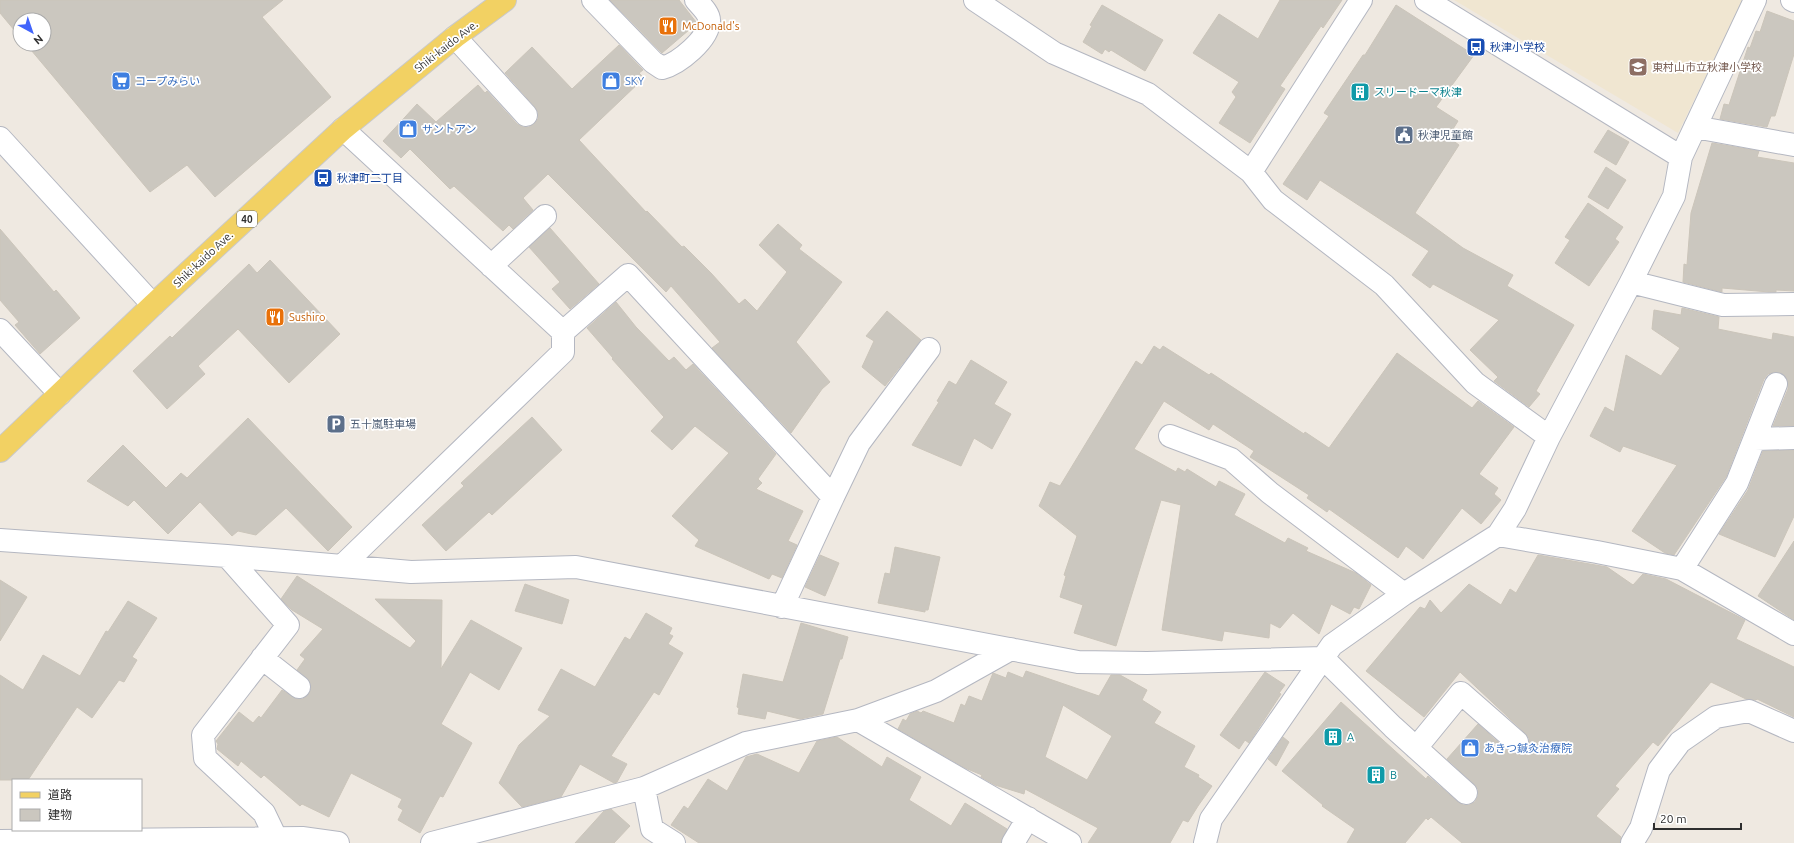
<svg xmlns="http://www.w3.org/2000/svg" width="1794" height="843" font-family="Ubuntu,'Noto Sans JP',sans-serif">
<rect width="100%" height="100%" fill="#efe9e1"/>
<path fill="#f0e6d1" d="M1454,0h289l-65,133z"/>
<path fill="#cbc7bf" stroke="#cbc5ba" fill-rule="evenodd" d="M0,0h283l-21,17 69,80 -116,100 -28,-32 -37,27 -124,-148h18v-24h-24v17l-20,-24z
M610,0h69l17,22v2l-34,29z
M1280,0h62l-19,28 -2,-2 -41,60 5,3 -35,54 -31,-20 17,-26 -4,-5 7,-10 -46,-29 26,-39 39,25z
M1102,5l61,35 -18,31 -34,-21 -2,2 -4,-3 -3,5 -19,-12 9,-16 -2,-1z
M1396,5l78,50 -38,52 22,14 -10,16 11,8 -44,68 48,35 50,27 -6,11 67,39 -38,66 4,3 -11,13 -35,-26 4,-4 -28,-27 29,-30 -66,-36 -3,4 -18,-13 17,-24 -109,-71 -13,20 -24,-16 46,-68 -5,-3 39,-58h2z
M1767,11l27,10v33l-19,62h-4l-4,11 -47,-8 4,-15 5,1 19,-58 2,1 6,-17 4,1z
M619,45l24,25 -4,3 5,5 -65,62 67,72 1,-1 35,36 2,-1 27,27 28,31 6,-5 12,12 30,-39 -28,-27 19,-21 24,21 -3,4 43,33 -46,60 34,40 -8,7 -31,44 -79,-85 8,-6 -49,-56 -5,6 -118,-118 -25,24 10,12 -20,19 -4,-4 -6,6 -49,-45 -4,3 -40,-40 -9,9 -18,-17 34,-37 19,18 42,-37 7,8 2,-2 30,33 6,3h6l5,-3 4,-5v-7l-3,-5 -30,-34 27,-26 40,42z
M1608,130l21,12 -13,23 -22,-13z
M1712,143l47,8 -2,6 37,6v128l-18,-1v2h-7l-47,-4v4l-39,-10 1,-18 3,1 4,-52z
M1606,167l20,13 -18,29 -20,-12z
M1588,203l35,24 -8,12 4,3 -30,44 -34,-23 15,-23 -5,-3z
M550,228l49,56 -29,25 -18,-20 8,-7 -31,-35z
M0,229l54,63 2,-2 24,28 -40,36 -25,-29 4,-3 -19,-22z
M270,260l70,74 -51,49 -51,-54 -40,37 7,8 -38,35 -34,-38 37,-35 2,2 77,-74 8,9z
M616,302l20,25 33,34 5,-4 12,13 7,-6 83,90 -18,25 4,4 -6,6 47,22 -15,30 9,4 -15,33 -10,-4 -3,5 -74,-33 4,-6 -27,-24 57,-63 -34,-27 -23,24 -21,-19 13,-14 -52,-58 1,-1 -26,-30z
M1682,308l37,9 -1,12 54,11 1,-7 21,4v89h-21l15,-37v-6l-2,-6 -5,-4 -7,-1 -6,2 -4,5 -38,98 -52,78 -9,-2 -33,-22 45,-66 -54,-19 -3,6 -30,-16 15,-29 9,5 12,-57 35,21 19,-28 -28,-19 2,-19 27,5z
M887,311l34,29 -36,46 -23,-19 12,-26 -8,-5z
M1154,346l6,4 3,-4 46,29 2,-2 93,61 1,-2 24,16 68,-95 75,55 6,-7 36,26 -35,47 19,14 -4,6 7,6 -20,24 -19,-16 -39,51 -17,-13 -8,12 -69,-49 -2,3 -20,-14 2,-3 -59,-38 4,-6 -41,-27 -4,6 -45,-29 -30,48 42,23 2,-4 7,4 2,-3 29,18 3,-6 26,13 -11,21 51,28 3,-5 20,10 -2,3 50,22 15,12 -12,24 -5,-2 -4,7 -19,-10 -12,30 -26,-21 -13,15 -10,-5 -1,15 -45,-7 -2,10 -60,-11 19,-125 -20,-5 -45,146 -42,-13 9,-28 -23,-8 6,-21 -2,-1 13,-39 -38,-30 11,-24 10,4 76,-125 6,4z
M971,360l36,22 -13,22 17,10 -19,35 -18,-11 -13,28 -49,-21 27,-43 -2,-1 12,-20 7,4z
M532,417l30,33 -70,65 -3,-3 -43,39 -24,-26 42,-39 -3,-3z
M248,418l104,109 -24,24 -42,-43 -30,27 -18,-4 -6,5 -32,-34 -32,32 -34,-34 -6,6 -41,-25 36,-36 43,43 15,-15 6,5z
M1794,450v66l-19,41 -56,-23 29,-44 15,-39z
M1794,541v79l-36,-24z
M895,547l45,10 -12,53h-3v2l-47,-9 7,-30 5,1z
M820,555l19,8 -14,33 -20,-9z
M1538,555l69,12 26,18 10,-11 23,5 79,41 -9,19 58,28v50l-37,-18 -1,1 -10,-1 -35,-17 -53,64 -5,-4 -38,44 4,3 -23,27 25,21 -1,6h-158l-31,-26 -3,3 -2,-2 -21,25h-58l8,-14 -33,-23 1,-1 -41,-34 59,-69 85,77 2,-3 30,26 5,3h6l6,-3 3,-6v-7l-4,-5 -27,-25 31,-35 31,28 5,2h7l6,-4 2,-6v-6l-4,-5 -65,-61 -36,45 -58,-46 54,-64 5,2 5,-9 11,13 28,-29 32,21 9,-16 6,4z
M297,576l113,72 6,-7 -41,-42 67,1 -1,69 30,-49 51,28 -23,42 -29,-18 -29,52 31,19 -29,54 -3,-1 -20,37 -22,-13 5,-10 -5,-3 4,-8 -51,-26 -22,44 -27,-13 -2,2 -36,-31 -3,3 -20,-17 -3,5 -21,-17 1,-5 -2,-3 23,-29 14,11 6,-7 2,2 21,-28 15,9h6l6,-5 2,-6 -1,-6 -13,-12 8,-11 -5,-4 23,-26 -31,-19 -11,-11z
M0,580l27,17 -27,44z
M525,584l44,16 -7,24 -47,-13z
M128,601l29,17 -25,39 5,3 -13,22 -5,-2 -27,38 -15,-11 -49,73h-28v-105l23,15 20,-35 37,21 26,-45 2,1z
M646,613l26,15 -3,6 4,2 -5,8 15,9 -24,42 -5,-3 -43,64 16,8 -10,18 -3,1 -34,-19 -19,33 -39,10 -23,-24 20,-38 31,-29 -12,-6 23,-41 34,18 30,-50 5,3z
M801,623l47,14 -6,22h-2l-17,55 -23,5 -33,-8 -2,8 -27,-5 1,-6 -2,-1 6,-33 40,8z
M1026,671l73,25 12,-21h9l27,15 -5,10 19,12 -7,11 41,23 -11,21 15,8 -1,2 14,9 -14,20 -10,16 -5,-2 -13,23h-82l10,-15 -73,-39 -1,5 -29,-9 -14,-8 1,-2 -17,-7 -67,-39 5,-10 3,2 4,-7 7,-3 4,2 2,-2 31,12 7,-19 4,2 4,-10 13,5 11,-28 13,5 2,-6 15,6zM1063,705l49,31 -25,44 -42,-23z
M1265,672l20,13 -6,8 2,1 -32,49 -4,-3 -6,9 -19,-14z
M837,737l45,30 5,-10 34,20 -12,23 42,26 14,-23 42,26 -6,14h-302l-28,-18 13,-19 4,3 20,-30 19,12 19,-34 11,-3 42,19 18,-32z
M1283,737l6,5 -13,24 -8,-7z
M611,809l19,17 -16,17h-39l29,-32z"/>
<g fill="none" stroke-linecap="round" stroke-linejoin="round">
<defs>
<path id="minor" d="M593,0l60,62 9,6c16,-4 48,-29 47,-48 0,-7 -9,-15 -13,-20
M975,0l79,53 94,41 103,78 22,28 111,85 91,98 74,54
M1426,0l255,157
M1792,0l2,1
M455,37l71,78
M1695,127l99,18
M0,138l153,167
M1251,172l110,-172
M491,266l54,-50
M1631,282l92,23 71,-1
M0,330l60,64
M563,332l65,-57 205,222 -51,110
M1170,436l61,23 39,34 134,101
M1755,439l39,-1
M833,497l26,-54 70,-94
M1498,535l99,17 85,17 112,65
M0,540l227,16 184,16 165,-5 502,95 69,1 176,-5 70,69 73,66
M227,556l61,69 -85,110 2,23 59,55 12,25
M343,565l220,-213v-20l-220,-203
M1682,569l55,-86 39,-99
M262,658l37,29
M858,720l212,123
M1416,748l45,-55 56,49
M644,788l8,41 22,14
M0,841l302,-3 36,5
M432,843l212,-55 102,-45 112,-23 78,-29 75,-42
M1013,843l15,-25
M1205,843l6,-24 121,-174 72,-51 94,-59 17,-26 34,-72 82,-155 43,-86 7,-39 74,-157
M1632,843l9,-15 18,-58 21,-28 36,-25 33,-6 45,20"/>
<path id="major" d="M0,451l153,-146 190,-176 112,-92 50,-37"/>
</defs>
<use href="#minor" stroke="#b4b7c1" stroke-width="24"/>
<use href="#major" stroke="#c9c9c9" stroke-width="24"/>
<use href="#minor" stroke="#fff" stroke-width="22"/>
<use href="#major" stroke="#f2d163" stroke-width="22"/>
</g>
<defs>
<symbol id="restaurant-square" viewBox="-11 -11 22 22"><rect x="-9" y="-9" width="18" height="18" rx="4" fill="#e8710a" stroke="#fff"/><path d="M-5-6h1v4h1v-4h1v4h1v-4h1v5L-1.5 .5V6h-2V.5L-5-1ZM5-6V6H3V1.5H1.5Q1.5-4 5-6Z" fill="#fff"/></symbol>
<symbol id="bus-square" viewBox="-11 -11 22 22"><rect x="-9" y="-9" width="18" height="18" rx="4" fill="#1a4fb4" stroke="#fff"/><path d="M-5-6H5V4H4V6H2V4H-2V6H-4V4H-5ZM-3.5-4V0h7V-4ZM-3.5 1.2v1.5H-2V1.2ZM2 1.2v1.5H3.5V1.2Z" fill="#fff"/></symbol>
<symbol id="school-square" viewBox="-11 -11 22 22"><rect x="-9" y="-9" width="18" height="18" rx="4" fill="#8d6e63" stroke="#fff"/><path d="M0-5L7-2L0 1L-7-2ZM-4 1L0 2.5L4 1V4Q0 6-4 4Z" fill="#fff"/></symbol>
<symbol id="supermarket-square" viewBox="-11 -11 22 22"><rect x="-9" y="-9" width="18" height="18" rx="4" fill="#3f7fe0" stroke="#fff"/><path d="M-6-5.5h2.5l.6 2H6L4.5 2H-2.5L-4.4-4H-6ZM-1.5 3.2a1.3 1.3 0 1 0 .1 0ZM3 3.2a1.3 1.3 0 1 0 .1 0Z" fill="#fff"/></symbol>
<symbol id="shop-square" viewBox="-11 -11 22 22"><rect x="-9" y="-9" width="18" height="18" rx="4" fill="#3f7fe0" stroke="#fff"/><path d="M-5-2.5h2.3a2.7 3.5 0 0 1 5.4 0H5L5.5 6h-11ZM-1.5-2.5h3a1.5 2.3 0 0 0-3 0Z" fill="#fff"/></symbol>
<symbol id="building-square" viewBox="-11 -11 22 22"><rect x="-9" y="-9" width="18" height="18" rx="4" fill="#0f9aa8" stroke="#fff"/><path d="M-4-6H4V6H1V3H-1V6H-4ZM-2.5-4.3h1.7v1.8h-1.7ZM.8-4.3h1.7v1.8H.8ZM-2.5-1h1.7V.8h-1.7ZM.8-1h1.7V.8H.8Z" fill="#fff"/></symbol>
<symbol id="civic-square" viewBox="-11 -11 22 22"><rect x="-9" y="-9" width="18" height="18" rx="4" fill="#5c6f8a" stroke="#fff"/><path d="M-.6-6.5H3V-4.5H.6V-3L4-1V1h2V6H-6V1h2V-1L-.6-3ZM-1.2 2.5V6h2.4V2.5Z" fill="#fff"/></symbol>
<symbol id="parking-square" viewBox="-11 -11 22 22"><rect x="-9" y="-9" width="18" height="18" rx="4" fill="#5c6f8a" stroke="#fff"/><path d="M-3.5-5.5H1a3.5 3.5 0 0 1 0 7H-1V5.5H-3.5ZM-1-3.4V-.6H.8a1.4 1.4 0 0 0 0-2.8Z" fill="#fff"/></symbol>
</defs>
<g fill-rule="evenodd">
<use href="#restaurant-square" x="657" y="15" width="22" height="22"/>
<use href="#bus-square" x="1465" y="36" width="22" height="22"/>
<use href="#school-square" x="1627" y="56" width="22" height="22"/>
<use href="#supermarket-square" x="110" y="70" width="22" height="22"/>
<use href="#shop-square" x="600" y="70" width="22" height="22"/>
<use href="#building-square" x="1349" y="81" width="22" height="22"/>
<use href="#shop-square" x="397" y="118" width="22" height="22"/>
<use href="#civic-square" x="1393" y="124" width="22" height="22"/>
<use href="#bus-square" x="312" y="167" width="22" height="22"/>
<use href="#restaurant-square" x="264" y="306" width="22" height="22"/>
<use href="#parking-square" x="325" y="413" width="22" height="22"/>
<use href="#building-square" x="1322" y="726" width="22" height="22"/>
<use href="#shop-square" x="1459" y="737" width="22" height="22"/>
<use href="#building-square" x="1365" y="764" width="22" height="22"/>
</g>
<g text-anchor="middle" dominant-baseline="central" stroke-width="3.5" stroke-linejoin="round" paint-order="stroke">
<rect fill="#fff" stroke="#6d6d6d" stroke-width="1" x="237" y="211" width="20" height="16" rx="3"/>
<g font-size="10" font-weight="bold" fill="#2e2e2e">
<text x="247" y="219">40</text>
</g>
<g font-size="11" fill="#c56008" stroke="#fff" text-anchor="start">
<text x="682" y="26">McDonald's</text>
<text x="289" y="317">Sushiro</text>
</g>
<g font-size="11" fill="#2e2e2e" stroke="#fff">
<text transform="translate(446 46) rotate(-38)">Shiki-kaido Ave.</text>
<text transform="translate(203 259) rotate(-43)">Shiki-kaido Ave.</text>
</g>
<g font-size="11" fill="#164399" stroke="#fff" text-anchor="start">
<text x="1490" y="47">秋津小学校</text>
<text x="337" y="178">秋津町二丁目</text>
</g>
<g font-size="11" fill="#785e54" stroke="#fff" text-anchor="start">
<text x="1652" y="67">東村山市立秋津小学校</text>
</g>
<g font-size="11" fill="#366cbe" stroke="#fff" text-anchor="start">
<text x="135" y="81">コープみらい</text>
<text x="625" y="81">SKY</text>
<text x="422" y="129">サントアン</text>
<text x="1484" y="748">あきつ鍼灸治療院</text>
</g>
<g font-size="11" fill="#0d838f" stroke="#fff" text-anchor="start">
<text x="1374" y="92">スリードーマ秋津</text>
<text x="1347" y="737">A</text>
<text x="1390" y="775">B</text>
</g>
<g font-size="11" fill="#4e5e75" stroke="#fff" text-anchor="start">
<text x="1418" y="135">秋津児童館</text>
<text x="350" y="424">五十嵐駐車場</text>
</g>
</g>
<rect x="12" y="779" width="130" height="52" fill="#ffffff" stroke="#ababab"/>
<rect x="20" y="792" width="20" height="6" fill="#f2d163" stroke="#ababab"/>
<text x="48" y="799" font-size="12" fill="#2e2e2e">道路</text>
<rect x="20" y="809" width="20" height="12" fill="#cbc7bf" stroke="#ababab"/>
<text x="48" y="819" font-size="12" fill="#2e2e2e">建物</text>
<g transform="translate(32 32) rotate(140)"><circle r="19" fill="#ffffff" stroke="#ababab"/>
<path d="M0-3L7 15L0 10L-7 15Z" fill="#4264fb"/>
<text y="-6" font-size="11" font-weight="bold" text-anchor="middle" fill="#2e2e2e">N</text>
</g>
<path d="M1654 823v6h87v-6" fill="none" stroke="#2e2e2e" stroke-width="2"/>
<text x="1660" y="823" font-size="12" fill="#2e2e2e" stroke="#ffffff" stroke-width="3" paint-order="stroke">20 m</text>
</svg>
